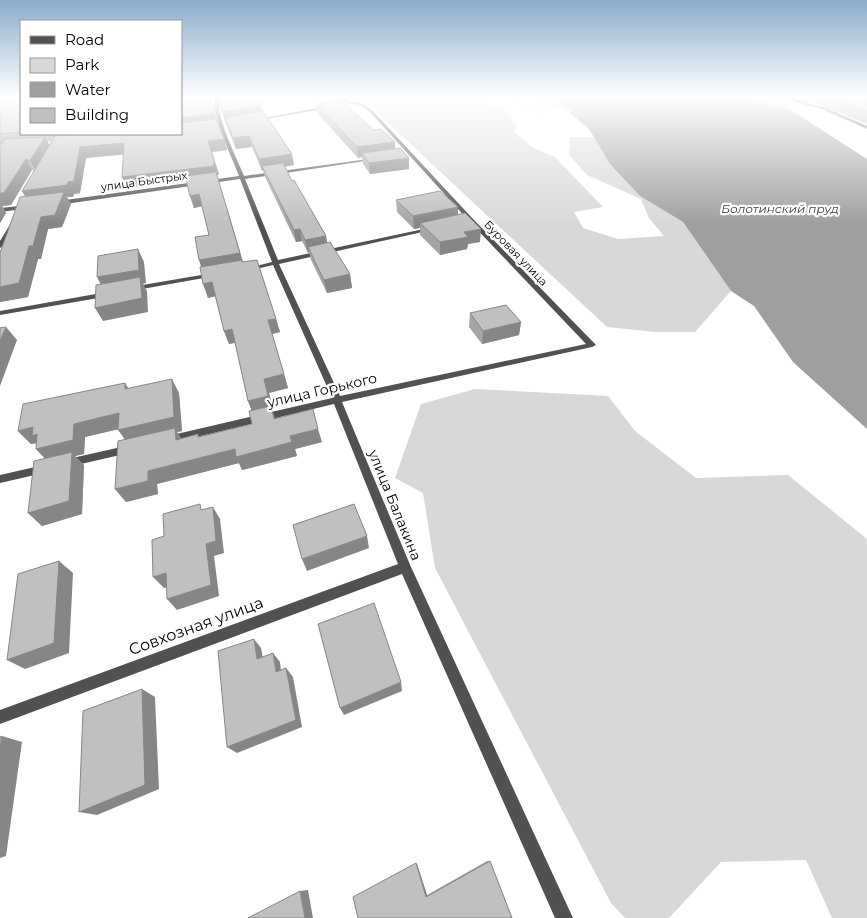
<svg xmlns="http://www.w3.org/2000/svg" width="867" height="918" font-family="Montserrat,sans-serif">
<rect width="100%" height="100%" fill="#fff"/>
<path fill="#d8d8d8" d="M359,96h18l5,5 23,-5h57l41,12 14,18 -3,6 18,15 23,10 48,50 -29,5 9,16 35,11 46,-3 -15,-18 -8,-19 -54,-24 -18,-20 1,-18h25l5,10 40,49 43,26 48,69 -36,41h-39l-49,-5z
M507,96c25,0 45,4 67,15l-4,2 -44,-15z
M738,96h17l33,5 6,11z
M475,389l133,7 27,35 61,47 92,-3 79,64v379h-35l-26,-58 -85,2 -52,56h-44l-14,-15 -176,-335 -12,-75 -28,-15 26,-74z"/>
<path fill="#9f9f9f" d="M532,96h206l56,16 73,47v270l-74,-67 -39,-56 -23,-15 -48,-69 -43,-26 -30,-32 -21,-35 -19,-16 3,-2 -15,-8z"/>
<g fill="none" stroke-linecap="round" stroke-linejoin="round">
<path stroke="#737373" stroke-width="1" stroke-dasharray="0.5 1" stroke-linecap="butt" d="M498,96l46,17"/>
<path fill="#515151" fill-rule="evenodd" d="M796,100l28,7 43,19v3l-45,-20 -27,-7z"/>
<path fill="#515151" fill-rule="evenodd" d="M214,96h4c0,27 16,55 26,80l132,-18 2,1 -133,20 33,81 155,-33 3,2 -157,35 61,132 246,-52 -117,-123 -99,-109 -8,-6 -20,-4 -1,-6h4v4l19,4 8,6 101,109 123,126 -4,2 -250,55 69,165 162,351h-18l-153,-344 -402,150v-14l398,-146 -64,-160 -166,40 -5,-4 5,-4 164,-38 -59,-133 -26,6 -3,-2 28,-7 -32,-83 -182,26 -3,-2 3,-2 181,-25c-9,-24 -25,-53 -25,-80z
M785,96h6l6,4 35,-1 -36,3z
M328,106l1,2 -75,13 -2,-1z
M29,205l3,2 -1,1 -31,4v-4z
M11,223l5,1 -13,22 -3,2v-7z
M213,273l2,1v2l-84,15 -4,-2 4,-2z
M107,292h3v4l-110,19v-4z
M130,445l5,4 -2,3 -65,15 -4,-1 -1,-3 1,-3 4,-1z
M44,465l4,1 1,3 -1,3 -48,11v-8z"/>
</g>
<path fill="#a5a5a5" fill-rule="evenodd" d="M0,96h21v38h39l-1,2 122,-2 31,-38v9l15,45 -15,2 7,22 -2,1 26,87 33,57 4,13 -8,2 16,54 -19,5 4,17h-1l3,8 47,24 -27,7 2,7 -55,14 -3,-7 -82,21 1,10 -32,8 -11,-13 10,-49 -7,-11 -33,8 -1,17 -9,2 9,9 -2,49 -40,12 -14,-13 17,-55 -9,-15 -5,1 -13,-13 111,-42 50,4 3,38 -5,1 4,6 18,-1 53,-13v-13l-4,-10 -13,-58 -6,1 -5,-13 -9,-35 -7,2 -7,-31 8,-32 -7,-29 -8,2 -4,-12 -4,-15 -59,7 -3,-34 -38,4 -6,35 -6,1 -1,3h-6l4,7 -9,23 -14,2 -7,30h-3l-10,38 -28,5v-49l26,-56 -4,-6 12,-20 -2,-1 -21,35 -9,1 4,7 -6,10 2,-79 -2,1zM52,141l-3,4 -2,-3z
M217,96l45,16 32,53 -9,2 7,14 34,55 1,7 23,31 2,14 -25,5 -16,-33 -2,-8 -1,1 -6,-12 -6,1 -31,-65 -2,-7 -1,1 -10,-24 -16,2 -11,-27z
M796,96h71v28l-51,-21 3,-6 -19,1z
M316,104l79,38v7l14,20 -39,5 -7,-10 -1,-7 -4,1 -40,-44z
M396,200l84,42 -12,2 -1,5 -27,6 -20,-20v-7l-6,1 -17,-17z
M470,313l51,9 -2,13 -37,9 -13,-17z
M487,861h3l22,57h-154l59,-54 10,31z"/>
<path fill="#868686" d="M209,96h3v10z
M261,104l2,9 -38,5v4l-3,-10z
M215,113l3,10 -37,6v-11z
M51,134h9l-5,7z
M249,136l3,11 -16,2 -3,-11z
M45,137l6,11 -14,24 -7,-11z
M224,139l3,11 -16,2 -3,-11z
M395,142v11h-33v4l-4,1 -1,-11z
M124,143l5,11 -43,4 -6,35 -6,1 -1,3h-6l4,7 -9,23 -14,2 -7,30h-3l-10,38 -28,5v-15l29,-84 -7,-12 58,-44z
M292,154l2,11 -30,5 -2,-4 1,4 -1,1 -3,-12z
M409,158v11l-39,5 -1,-11z
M26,159l6,11 -21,35 -9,1 4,7 -6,10v-30z
M215,163l4,11 -2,1 27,91 -41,7 -4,-13 41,-7 -23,-76 -90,11 -5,-11z
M199,194l5,12 -10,2 -4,-12z
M458,207v12l-38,4v5l-6,1 -1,-13z
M300,229l2,12 -6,1 -2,-12z
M481,229l-1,13 -12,2 -1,5 -27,6v-13l24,-10z
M326,236l2,12 -20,-1 1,5 -1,1 -3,-13z
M138,249l6,13 2,21 -3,1 4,7 1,21 -45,9 -8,-13 9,-17 -7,-14z
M350,274l2,14 -25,5 -3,-13z
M212,282l5,14 -9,2 -5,-14z
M276,319l4,13 -8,2 -4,-14z
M521,322l-2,13 -37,9 1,-13z
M0,327l4,5 2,-5 11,13 -17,46z
M232,329l5,13 -8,2 -5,-13z
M284,374l4,14 -19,5 4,17h-1l4,10 -23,-6 -5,-13 16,-22z
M172,379l7,14 3,38 -5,1 6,10 -7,-2 -48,3 -10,-13z
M125,383l9,14 -9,-8z
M119,413l9,14 -43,10 -1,17 -9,2 9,9 -2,49 -40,12 -14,-13 20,-51 -12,-13 2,-6 -7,1 -13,-13 15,-4 41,-3z
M318,429l4,13 -27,7 2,7 -55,14 -3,-7 -82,21 1,10 -32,8 -11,-13 33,-18 87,-22z
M213,507l7,12 4,34 -10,3 5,40 -42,14 -10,-11 39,-55z
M367,536l2,12 -62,23 -5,-12z
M59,561l14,12 -4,80 -44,16 -18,-9z
M166,573l10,12 -12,3 -11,-11z
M254,639l7,9 4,20 -8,-9z
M273,653l7,9 2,19 -6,-9z
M286,668l7,9 9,50 -65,26 -10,-6z
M401,682l1,9 -58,24 -4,-7z
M142,689l13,8 4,92 -62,26 -18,-3z
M2,736l20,6 -16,114 -6,2v-110z
M416,863l1,1 10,31 -1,2z
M308,890l5,28h-8l-5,-27z"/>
<path fill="#c0c0c0" stroke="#868686" d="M21,96v36l-21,2v-37z
M181,96h28l6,17 -34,5z
M217,96h38l6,8h-3l1,2 -37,6z
M828,96h39v16z
M342,101l32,29 7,-1 14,13 -38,5 -41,-43z
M263,111l29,43 -33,5 -10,-23 -16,2 -8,-20z
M216,119l8,20 -16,2 7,22 -2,1 1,2 -92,11 2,-34 -44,4 -6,34 -6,1 -1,3 -45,6 33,-55 21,-2h105v-11z
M45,137l-15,24 -4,-2 -22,34h-4v-46l5,-8z
M400,148l9,10 -40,5 -7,-10z
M283,163l9,18 2,-1 32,56 -21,4 -5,-11 -6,1 -32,-64z
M216,172l24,81 -41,7 -4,-23 14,-2 -10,-41 -9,2 -5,-20z
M440,191l18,16 -45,9 -17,-16z
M64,192l-9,23 -14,2 -8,29h-4l-10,37 -19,4v-34l20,-56z
M465,213l16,16 -17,3 4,5 -28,5 -20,-19z
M330,242l20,32 -26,6 -16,-33z
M138,249l1,21 -42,7 1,-21z
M242,260v2l15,-2 19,59 -8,1 16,54 -20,5 4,17 -20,5 -16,-72 -8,2 -12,-49 -9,2 -3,-17z
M140,277l2,21 -47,10 1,-23z
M506,305l15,17 -38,9 -13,-18z
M6,327l-6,14v-13z
M172,379l2,38 -56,13 1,-17 -45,11 -1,16 -37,9 1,-15 -5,2 1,-9 -15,4 5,-27 102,-21v6z
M271,406l3,13 39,-10 5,20 -28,7 2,6 -56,15 -1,-8 -87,22v10l-33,8 3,-48 57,-13 1,12 22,-6v3l54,-13 -3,-13z
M72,452l-3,49 -41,12 6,-52z
M200,504l1,6 12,-3 3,34 -10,3 5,41 -44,14 -1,-26 -13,4 -1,-37 12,-4 -1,-22z
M354,504l13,32 -65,23 -9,-34z
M59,561l-5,82 -47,17 11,-86z
M374,603l27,79 -61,26 -22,-84z
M254,639l3,20 16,-6 3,19 10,-4 10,52 -69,27 -9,-96z
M142,689l3,96 -66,27 4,-101z
M2,736l-2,12v-11z
M490,861l22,57h-154l-5,-21 63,-34 10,34z
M300,891l5,27h-57z"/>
<linearGradient id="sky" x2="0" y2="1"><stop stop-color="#8baccb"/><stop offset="0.43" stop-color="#fff"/><stop offset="1" stop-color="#fff" stop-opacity="0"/></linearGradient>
<rect width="867" height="225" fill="url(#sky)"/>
<g text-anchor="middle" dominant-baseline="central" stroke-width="4.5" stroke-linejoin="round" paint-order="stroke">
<g font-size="11" fill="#000" stroke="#fff">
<text transform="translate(144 181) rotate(-8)">улица Быстрых</text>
<text transform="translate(516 253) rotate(46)">Буровая улица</text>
</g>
<g font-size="12" font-style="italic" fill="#404040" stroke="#fff">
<text x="780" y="208">Болотинский пруд</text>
</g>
<g font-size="14" fill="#000" stroke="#fff">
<text transform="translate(322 390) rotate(-13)">улица Горького</text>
<text transform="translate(395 505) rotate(68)">улица Балакина</text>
</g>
<g font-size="16" fill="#000" stroke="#fff">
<text transform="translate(196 626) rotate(-20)">Совхозная улица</text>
</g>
</g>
<rect x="20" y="20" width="162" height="115" fill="#ffffff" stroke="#999999"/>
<rect x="30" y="36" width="25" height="8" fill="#515151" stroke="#999999"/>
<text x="65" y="45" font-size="15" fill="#000000">Road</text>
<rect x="30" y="58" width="25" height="15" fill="#d8d8d8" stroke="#999999"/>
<text x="65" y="70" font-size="15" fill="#000000">Park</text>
<rect x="30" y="82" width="25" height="15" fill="#9f9f9f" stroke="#999999"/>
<text x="65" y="95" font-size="15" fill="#000000">Water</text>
<rect x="30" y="108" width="25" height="15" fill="#c0c0c0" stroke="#999999"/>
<text x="65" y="120" font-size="15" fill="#000000">Building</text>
</svg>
